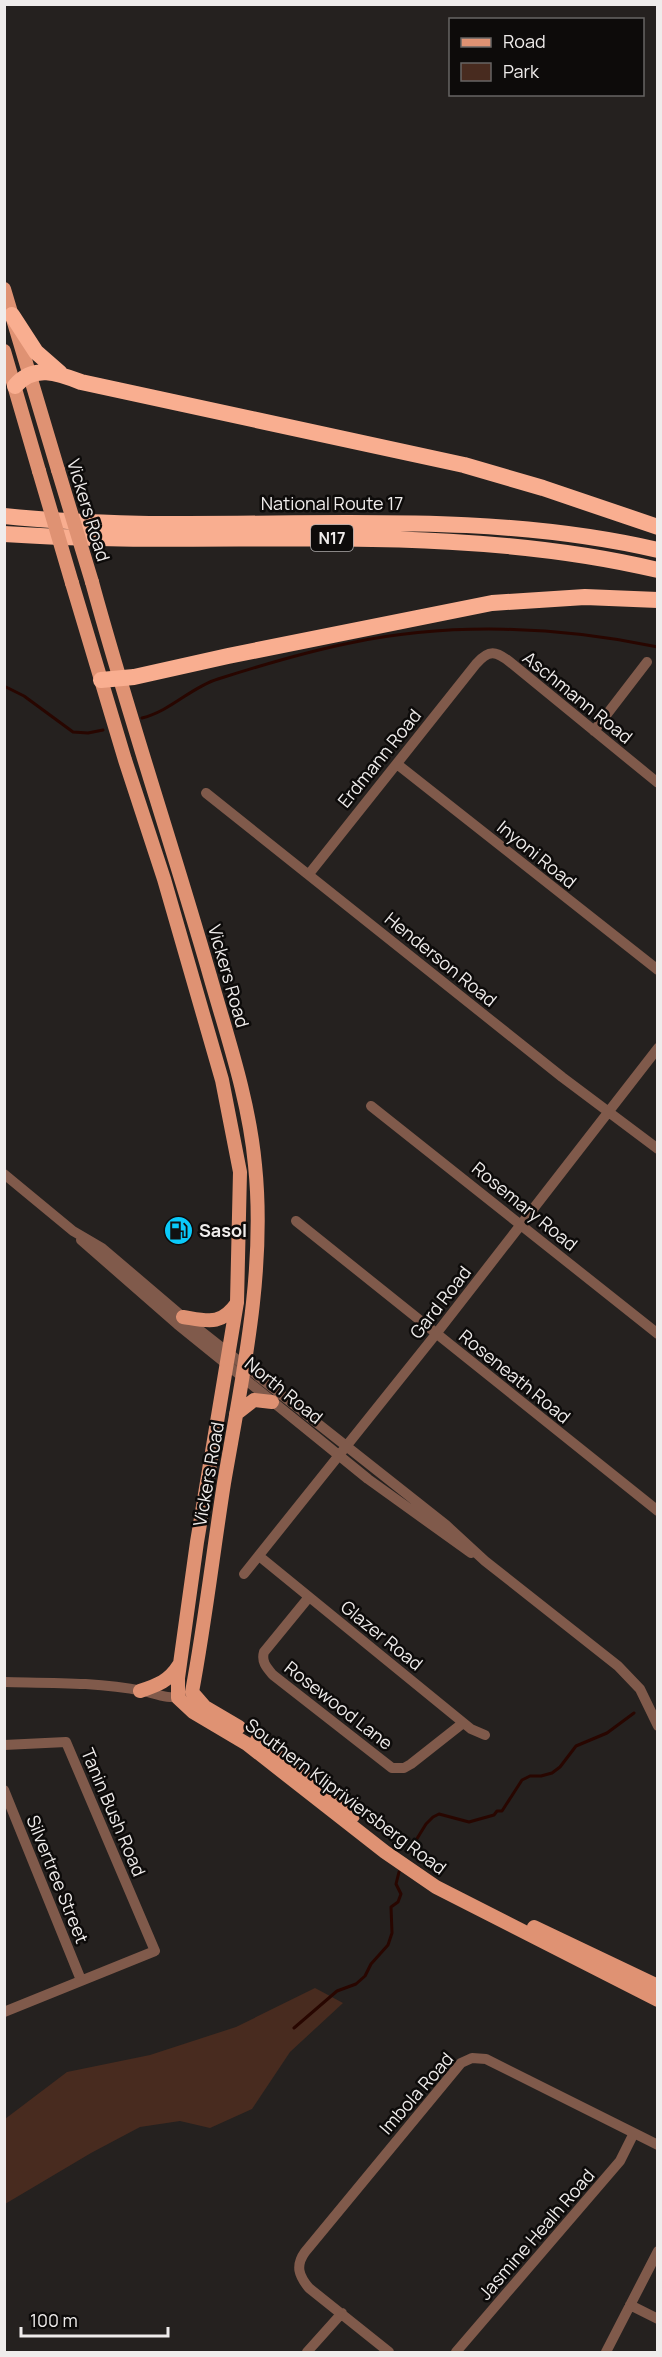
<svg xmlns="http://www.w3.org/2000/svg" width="662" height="2357" font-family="Manrope,sans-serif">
<rect width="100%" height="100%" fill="#25211f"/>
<path fill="#482b1f" d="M315,1988l28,15 -53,49 -38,57 -42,19 -30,-7 -40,6 -49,26 -86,51v-85l62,-47 83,-17 86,-28z"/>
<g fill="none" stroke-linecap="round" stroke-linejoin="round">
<path stroke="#280600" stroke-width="3" d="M4,686l20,10 49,36 15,1 15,-3
M142,718c29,-7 49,-31 76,-39 44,-14 87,-27 132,-36 100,-21 207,-17 308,4
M410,1850l16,-26 7,-7 6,-3 30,8 25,-7 3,-4h5l20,-31 8,-4h11l11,-3 8,-6 16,-21 31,-13 27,-20
M294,2028l43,-37 19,-7 9,-8 6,-12 17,-19 4,-12 -1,-26 7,-5 3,-8 -5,-10 3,-12"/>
<path stroke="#805a4b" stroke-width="10" d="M594,731l53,-69
M397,764l261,206
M206,793l356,284 96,72
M309,874l167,-210c13,-15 20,-13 34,-2l148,121
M371,1106l287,228
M4,1174l69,57 29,17 81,69 263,208 39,36 133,105 22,23 18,37
M296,1221l362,290
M81,1240l96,84 191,155 103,74
M259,1556l212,173 14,6
M244,1574l192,-240 222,-286
M309,1597l-45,55c-3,10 3,16 9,23l119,93h12l7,-4 52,-41
M4,1682c46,1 94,0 139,9 13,3 27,9 40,5
M4,1745l62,-3 89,209 -151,61
M4,1790l77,190
M630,2305l28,14
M307,2352l35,-39
M389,2352l-80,-64c-10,-12 -14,-22 -4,-36l156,-189 11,-5 14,1 172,86
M456,2352l164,-191 14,-28
M606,2352l52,-101"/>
<path stroke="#df9273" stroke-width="14" d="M4,289l54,181
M4,351l35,120
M92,582c36,132 80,262 118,394 18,63 39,124 45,189 11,106 -13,214 -31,318 -11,70 -19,140 -32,209l13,15 34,20
M72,583l53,177 39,119 58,201 18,92 -3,130 -40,240 -19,136v20l15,14 54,32 138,108 51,35 222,113
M183,1317c25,4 38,9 54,-14
M236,1414l18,-14 18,2
M140,1691c18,-6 29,-10 39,-26
M257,1740l96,76
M534,1927l124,59"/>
<path stroke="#f9ae90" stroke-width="16" d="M12,315l24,37 24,21
M15,386c19,-22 43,-13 66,-4l383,83 79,23 115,39
M4,516c218,23 439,-16 654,34
M4,534c218,15 439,-15 654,36
M101,680l33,-3 94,-21 264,-53 93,-6 73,3"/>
<path stroke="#df9273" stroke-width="14" d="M58,470l34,112
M39,471l33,112"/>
</g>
<defs>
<symbol id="fuel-disc" viewBox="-11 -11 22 22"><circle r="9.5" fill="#0acafa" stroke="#0d0b0a"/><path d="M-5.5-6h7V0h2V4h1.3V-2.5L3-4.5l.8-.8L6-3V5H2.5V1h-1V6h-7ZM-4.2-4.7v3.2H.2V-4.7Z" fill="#111"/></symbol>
</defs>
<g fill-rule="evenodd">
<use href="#fuel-disc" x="162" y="1214" width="33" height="33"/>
</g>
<g text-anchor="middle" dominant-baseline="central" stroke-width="5" stroke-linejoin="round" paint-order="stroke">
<rect fill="#0d0b0a" stroke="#aba8a8" stroke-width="1.5" x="311" y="525" width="42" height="26" rx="4.5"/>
<g font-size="16" font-weight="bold" fill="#efeceb">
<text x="332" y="538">N17</text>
</g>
<g font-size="18" fill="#efeceb" stroke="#0d0b0a">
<text x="332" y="503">National Route 17</text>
<text transform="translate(89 510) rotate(73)">Vickers Road</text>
<text transform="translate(578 697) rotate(39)">Aschmann Road</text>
<text transform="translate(379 758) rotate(-51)">Erdmann Road</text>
<text transform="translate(537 854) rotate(39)">Inyoni Road</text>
<text transform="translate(441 959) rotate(39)">Henderson Road</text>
<text transform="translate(229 976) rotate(74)">Vickers Road</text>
<text transform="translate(525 1206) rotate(39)">Rosemary Road</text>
<text transform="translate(440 1302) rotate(-52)">Gard Road</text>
<text transform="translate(515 1376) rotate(39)">Roseneath Road</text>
<text transform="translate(284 1390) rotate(39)">North Road</text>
<text transform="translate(208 1474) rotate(-80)">Vickers Road</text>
<text transform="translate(382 1635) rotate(39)">Glazer Road</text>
<text transform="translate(339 1705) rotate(38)">Rosewood Lane</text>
<text transform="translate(346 1796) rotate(37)">Southern Klipriviersberg Road</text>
<text transform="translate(114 1812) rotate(67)">Tanin Bush Road</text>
<text transform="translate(58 1879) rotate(68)">Silvertree Street</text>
<text transform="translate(416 2093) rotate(-49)">Imbola Road</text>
<text transform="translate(536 2234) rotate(-49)">Jasmine Healh Road</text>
</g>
<g font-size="18" font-weight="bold" fill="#efeceb" stroke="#0d0b0a" text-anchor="start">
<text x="199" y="1230">Sasol</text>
</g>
</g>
<rect width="662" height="2357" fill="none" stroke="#efeceb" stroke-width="12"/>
<rect x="449" y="18" width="195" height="78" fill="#0d0b0a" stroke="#676564" stroke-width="1.5"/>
<rect x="461" y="38" width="30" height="9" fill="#df9273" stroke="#676564" stroke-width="1.5"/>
<text x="503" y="48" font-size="18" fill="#efeceb">Road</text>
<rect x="461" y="63" width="30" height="18" fill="#482b1f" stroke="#676564" stroke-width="1.5"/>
<text x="503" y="78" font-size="18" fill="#efeceb">Park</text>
<path d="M21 2327v9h147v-9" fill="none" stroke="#efeceb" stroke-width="3"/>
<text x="30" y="2327" font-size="18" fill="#efeceb" stroke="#0d0b0a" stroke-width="4.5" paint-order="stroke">100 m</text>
</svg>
